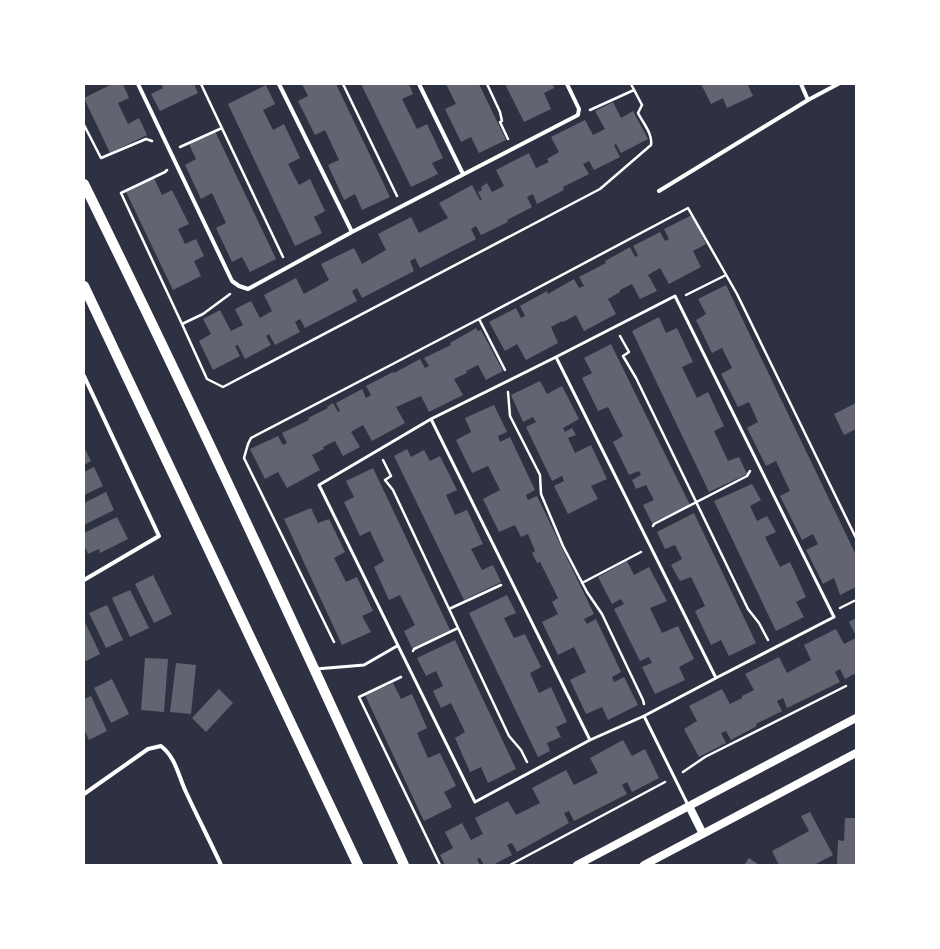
<svg xmlns="http://www.w3.org/2000/svg" width="940" height="949" font-family="'Titillium Web',sans-serif">
<rect width="100%" height="100%" fill="#2d3142"/>
<path fill="#626471" d="M112,84h11l6,14 -11,5 10,21 11,-6 8,17 -37,18 -26,-55z
M161,84h33l4,9 -38,18 -9,-17 12,-6z
M302,84h34l54,113 -28,13 -7,-16 -11,6 -16,-35 11,-5 -14,-30 -10,5 -17,-34 10,-5z
M361,84h48l4,10 -11,5 15,30 10,-5 16,34 -11,5 6,11 -27,13z
M446,84h33l27,56 -27,13 -8,-16 -10,5 -16,-33 11,-5z
M505,84h48l1,4 -10,5 7,16 -27,13z
M701,84h50l-3,1 5,11 -26,12 -4,-10 -12,6z
M266,85l9,19 -12,6 10,20 11,-6 16,34 -12,6 11,21 11,-6 15,32 -11,6 8,16 -27,13 -67,-142z
M613,102l8,16 12,-7 15,28 -27,14 -5,-9 -2,1 6,12 -26,13 -5,-9 -6,3 6,10 -26,13 1,3 -27,14 -4,-10 -6,3 5,10 -25,13 1,2 -27,13 -5,-9 -5,3 5,10 -56,29 -5,-10 -5,3 4,10 -52,27 -5,-10 -5,3 5,10 -52,27 -5,-9 -5,3 5,10 -25,13 -6,-11 -3,2 5,9 -26,14 -7,-14 -3,1 5,10 -27,14 -14,-29 12,-7 -8,-15 17,-9 11,21 12,-6 -8,-16 16,-8 9,17 12,-7 -8,-16 32,-17 8,16 25,-14 -8,-16 33,-16 8,16 24,-14 -8,-16 33,-17 8,16 29,-15 -9,-15 33,-18 8,15h2l-4,-8 4,-2 -1,-3 6,-4 5,9 12,-6 -8,-16 33,-17 7,15 13,-6 -2,-3 12,-7 -8,-15 34,-17 8,15 12,-6 -10,-18z
M215,131l61,128 -26,13 -8,-15 -10,5 -16,-34 10,-5 -14,-30 -11,6 -16,-34 11,-6 -7,-15z
M154,178l8,17 10,-5 17,34 -11,5 7,15 11,-5 8,17 -10,5 7,15 -28,14 -47,-98z
M692,215l14,29 -13,7 8,16 -32,17 -9,-16 -12,7 9,16 -17,8 -8,-15 -12,6v2l-12,7 8,15 -32,17 -8,-16 -13,7 -1,-1 -11,6 7,16 -32,17 -9,-16 -12,7 -16,-29 27,-14 5,10 4,-2 -5,-10 27,-15 1,3 26,-15 5,9 5,-2 -5,-9 27,-14 -1,-2 25,-14 5,10 3,-2 -5,-9 27,-14 5,9 4,-2 -5,-10z
M726,285l130,270v32l-16,8 -6,-17 -11,6 -17,-34 12,-6 -5,-10 -11,6 -22,-44 10,-5 -14,-30 -10,5 -19,-38 11,-6 -9,-20 -11,5 -17,-33 11,-6 -10,-20 -10,5 -16,-33 10,-6 -8,-15z
M659,317l7,16 11,-5 16,34 -11,5 15,31 11,-6 16,34 -10,5 14,30 11,-4 8,17 -38,18 -77,-161z
M476,328l2,3 3,-1 22,41 -17,9 -8,-15 -12,6 1,2 -13,6 9,16 -34,17 -8,-16 -25,11 9,16 -33,18 -9,-16 -12,7 9,15 -17,9 -8,-15 -12,6 1,2 -12,6 8,15 -33,18 -9,-16 -13,7 -15,-30 28,-13 5,9 4,-2 -5,-10 27,-13 -1,-2 20,-10 -1,-1 6,-4 5,9 2,-1 -4,-8 26,-14 4,9 5,-3 -5,-9 27,-14 1,1 26,-14 5,9 4,-2 -5,-8 27,-13 -1,-2z
M611,344l79,161 -38,18 -9,-18 11,-5 -8,-15 -10,4 -4,-9 9,-5 -2,-4 -10,4 -16,-33 10,-6 -15,-29 -10,4 -16,-33 10,-5 -8,-15z
M540,381l7,13 15,-8 17,33 -16,9 2,4 7,-4 4,7 -8,3 7,15 16,-8 16,34 -16,7 7,13 -30,15 -14,-28 10,-5 -2,-5 -10,5 -26,-54 10,-5 -3,-5 -10,5 -12,-27z
M856,403v26l-12,6 -10,-21z
M494,405l13,27 -9,4 2,6 10,-5 25,53 -9,5 2,5 9,-4 57,118 -10,5 3,5 9,-5 25,53 -9,5 2,5 10,-5 14,28 -30,15 -6,-13 -16,7 -16,-34 16,-8 -12,-25 -16,8 -16,-33 16,-8 -6,-12 6,-4 -18,-36 -3,1 -5,-10 3,-2 -7,-17 -7,3 -6,-12 -16,7 -16,-33 17,-9 -12,-24 -16,7 -16,-33 15,-8 -6,-14z
M84,447l7,14 -7,4z
M407,449l4,8 13,-7 6,11 10,-5 17,34 -11,5 9,20 12,-5 16,34 -12,5 11,21 11,-5 8,17 -37,18 -70,-144z
M94,467l9,19 -19,9v-23z
M373,468l77,162 -38,18 -8,-17 11,-6 -15,-30 -11,5 -15,-33 10,-6 -14,-30 -10,5 -16,-34 10,-5 -8,-16z
M752,484l9,16 -11,6 7,15 10,-5 9,16 -11,5 15,30 10,-5 16,35 -10,5 8,15 -28,14 -62,-130z
M106,492l8,18 -30,15v-22z
M311,508l7,15 11,-4 16,33 -11,6 12,24 11,-5 16,34 -11,5 9,16 -29,13 -58,-126z
M694,513l62,130 -27,13 -8,-16 -10,5 -16,-34 10,-5 -14,-29 -11,4 -9,-16 11,-6 -7,-14 -10,4 -8,-17z
M117,517l11,22 -28,14 -1,-4 -11,5 -4,-9v-12z
M627,561l7,14 15,-8 18,34 -17,7 12,25 16,-7 16,33 -15,8 6,13 -30,14 -13,-27 10,-4 -3,-6 -9,4 -26,-52 10,-5 -3,-5 -9,5 -14,-27z
M153,575l19,39 -18,9 -19,-39z
M130,590l19,38 -19,9 -18,-39z
M507,595l9,18 -12,5 10,20 11,-4 16,33 -11,6 9,20 12,-6 16,35 -11,5 5,10 -14,6 3,8 -12,6 -69,-144z
M107,605l16,35 -17,8 -17,-35z
M856,618v18l-7,-14z
M84,620l16,34 -16,8z
M836,629l8,15 12,-6v35l-11,6 -5,-10 -5,3 5,10 -53,26 -4,-10 -6,3 5,10 -26,13 1,2 -26,14 -5,-9 -5,2 5,10 -27,14 -15,-28 13,-8 -8,-15 33,-17 8,15 12,-6v-2l12,-6 -9,-16 34,-17 8,16 24,-13 -7,-15z
M455,640l61,129 -28,14 -7,-16 -11,5 -15,-34 10,-6 -14,-29 -10,5 -8,-17 10,-5 -7,-15 -10,5 -9,-18z
M145,658l23,1 -4,53 -23,-2z
M176,663l20,2 -5,49 -21,-2z
M112,679l17,35 -18,9 -17,-35z
M393,683l8,16 11,-5 15,34 -10,5 11,25 12,-5 16,33 -12,6 8,15 -28,14 -59,-126z
M219,689l14,14 -27,29 -14,-14z
M91,696l16,35 -18,9 -5,-11v-30z
M623,740l9,16 13,-7 14,29 -27,14 -5,-10 -5,3 5,9 -53,27 -5,-10 -5,2 5,10 -52,29 -5,-9 -5,2 5,10 -19,10h-9l-4,-7 -3,1 3,6h-35l-5,-10 13,-7 -8,-16 17,-9 9,17 12,-6 -8,-16 33,-17 8,14 24,-12 -8,-15 34,-18 8,15 24,-12 -8,-15z
M810,812l23,43 -19,10h-35l-7,-14 37,-20 -8,-15z
M845,818h11v47l-19,-1 1,-24 6,1z
M749,858l10,7h-15z"/>
<g fill="none" stroke-linecap="round" stroke-linejoin="round">
<path stroke="#fff" stroke-width="2.5" d="M201,84l82,173
M343,84l54,112
M487,84l13,28 2,9 -2,1 8,17
M590,110l44,-20
M84,125l17,33 45,-19 6,2
M180,147l42,-19
M167,170l-2,2 -44,21 61,131
M230,294l-27,20 -21,10 25,55 16,8 377,-198 51,-44c2,-11 -8,-22 -13,-32l4,-8 -11,-21
M686,295l40,-20
M479,319l209,-111 49,86 119,244
M620,336l9,16 -6,4 13,22 112,231 11,14 9,17
M508,392l2,24 30,59 1,19 22,52 24,46 15,22 41,86 1,4
M383,460l8,16 -6,4 8,10 116,246 12,14 6,12
M653,526l1,-2 93,-48 3,-5
M582,583l59,-31
M840,608l16,-8
M449,609l52,-24
M334,642l-90,-184 4,-14 3,-6 228,-119 26,51
M413,651l1,-2 44,-21
M401,677l-42,20 81,168
M683,772l22,-15 141,-71
M510,865l155,-83"/>
<path stroke="#fff" stroke-width="3" d="M556,357l119,-61 2,4 157,317 -118,61
M431,419l-112,66 156,317 115,-62
M316,669l48,-4 33,-19
M644,716l72,-38 -160,-321 -125,62 159,321 54,-24 44,89"/>
<path stroke="#fff" stroke-width="4" d="M138,84l94,197 7,5 9,3 104,-57 226,-117 1,-6 -12,-25
M279,84l73,148
M419,84l44,90
M801,84l7,16
M659,191l149,-91 30,-16
M84,376l75,160 -75,44
M84,794l64,-45 13,-3c15,12 17,29 25,46 11,24 24,49 35,73"/>
<path stroke="#fff" stroke-width="8" d="M689,806l14,28
M577,865l279,-147
M644,865l212,-112"/>
<path stroke="#fff" stroke-width="10" d="M84,184c111,225 216,453 320,681
M84,286l274,579"/>
</g>
<rect width="940" height="949" fill="none" stroke="#ffffff" stroke-width="170"/>
</svg>
